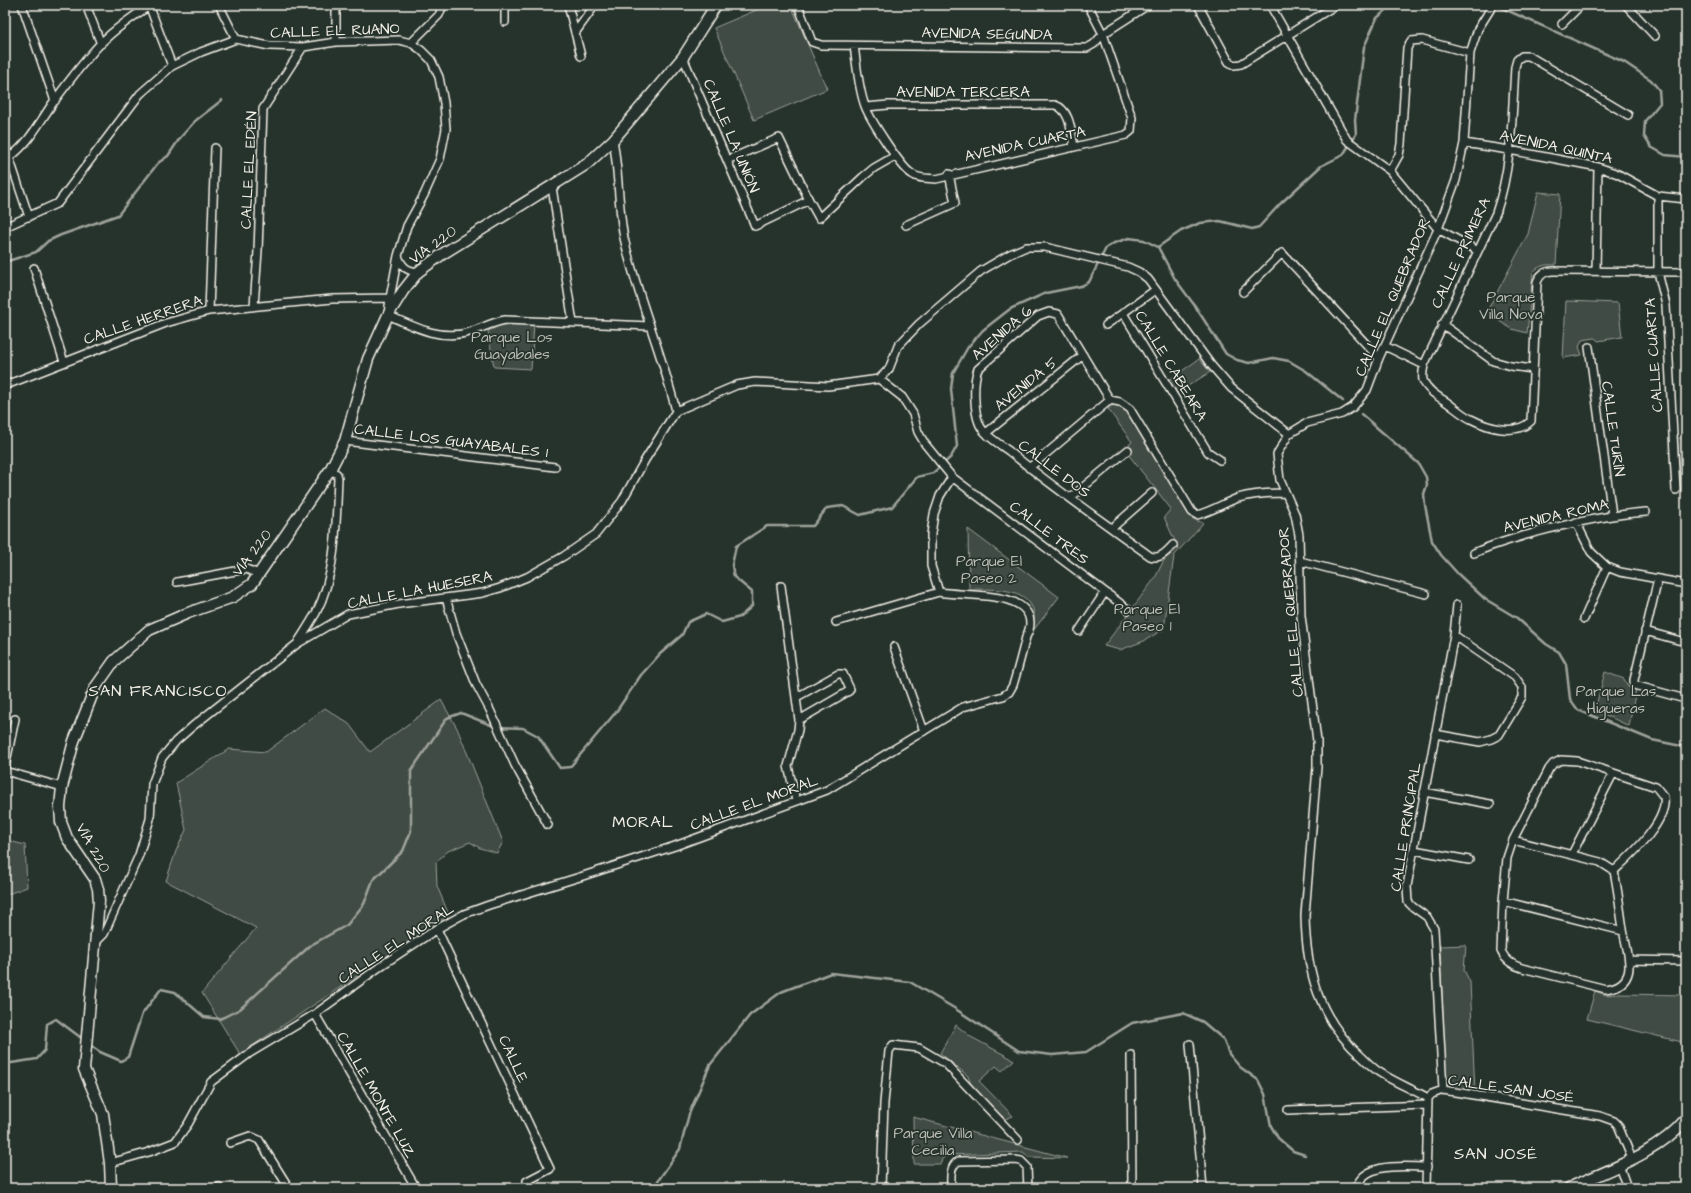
<svg xmlns="http://www.w3.org/2000/svg" width="1691" height="1193" font-family="'Architects Daughter',sans-serif">
<rect width="100%" height="100%" fill="#26332d"/>
<filter id="ink" filterUnits="userSpaceOnUse"><feTurbulence type="fractalNoise" baseFrequency=".025" numOctaves="2"/><feDisplacementMap in="SourceGraphic" scale="8" xChannelSelector="R" yChannelSelector="G"/><feConvolveMatrix kernelMatrix="1 2 1 2 8 2 1 2 1" color-interpolation-filters="sRGB"/></filter>
<g filter="url(#ink)">
<path fill="#414b45" stroke="#9a9e96" d="M768,5h23l36,84 -73,31 -40,-92z
M1538,192l22,2 -4,71c-10,-1 -16,0 -23,7l-6,61 -15,-4 -26,-16 42,-79z
M1566,301l52,2 4,34 -24,4 -3,-3 -13,2 -3,7 3,8 -19,3z
M519,323l15,1 -3,45 -37,-2 -6,-36 14,-6z
M1199,359l11,13 -33,21 -8,-13z
M1113,405h6l10,7 32,56 32,51 10,4 -29,33 -10,73 -20,12 -24,9 -16,-4 51,-68 9,-18 14,-12 -14,-31 7,-8 -47,-60 8,-7 -24,-33z
M1677,438h9v55h-4z
M968,529l91,68 -26,34c1,-5 2,-13 1,-18 -6,-28 -43,-23 -65,-24z
M1605,672l19,7 4,8 8,3 -7,36 -17,-8 -18,-5z
M441,700l16,28 46,114 -6,11 -17,-5 -10,-6 -22,9 -12,11 1,24 12,29 -209,139 -38,-61 54,-65 -90,-47 10,-30 10,-21 -10,-47 53,-34 37,3 59,-44 24,16 21,28z
M5,840l20,5 2,42 -22,8z
M1466,945l-2,25 6,12 5,110 -27,-5 -2,-4 -6,-137z
M1595,991l11,4 12,-1 68,1v48l-99,-24z
M956,1025l15,12 43,23 -12,11 -6,-5 -17,15 34,35 -8,3 -33,-32 -4,-11 -28,-23z
M913,1117l154,41 -38,-1 -6,-5 -75,3 -6,4 -2,5h-26z"/>
<g fill="none" stroke-linecap="round" stroke-linejoin="round">
<path stroke="#9fa39b" stroke-width="2.5" d="M1495,5l129,57 27,18 8,10 1,13 -15,18 -1,15 7,11 14,8 21,2
M1158,247l23,-16 19,-8 20,-2 32,8 7,-2 21,-23 41,-38 22,-11 13,-21 -1,-14 9,-73 13,-29 15,-13
M1158,247l17,32 20,27 31,48 11,6 12,3 24,-5 16,3 17,10 37,30
M5,262l31,-10 12,-11 13,-6 57,-20 40,-52 10,-7 12,-18 15,-17 27,-21
M1361,414l57,49 8,14 1,8 -3,9 1,11 7,36 9,14 17,19 27,25 32,19 29,26 13,8 7,12 4,35 8,11 74,30 34,7
M90,1045l10,7 21,9 7,-4 14,-43 19,-25 14,3 29,25 16,2 20,-10 71,-64 36,-20 17,-21 9,-24 30,-29 8,-20v-60l36,-53 14,-5 35,14 27,1 15,8 22,32 10,-1 46,-55 25,-37 19,-21 22,-19 6,-13 18,-8 16,8 18,-5 12,-11v-14l-18,-15 -2,-12 4,-19 31,-20h46l14,-18 16,-2 17,9 32,-8 25,-30 16,-4 18,-16 6,-11 -6,-57 2,-16 15,-26 15,-17 27,-21 36,-16 35,-7 8,-4 17,-34 8,-5 15,-5 15,2 14,7
M5,1064l32,-5 8,-9 2,-26 9,-5 28,21
M653,1188l27,-39 9,-35 21,-49 40,-50 31,-23 50,-19 79,9 44,26 65,43 33,4 34,-3 46,-29 51,-10 20,9 20,17 6,15 11,13 18,13 7,14 6,32 7,12 15,13 12,4"/>
<defs>
<path id="street" d="M22,5l33,96
M86,5l15,39
M149,5l23,61
M219,5l17,34
M336,5v37
M505,5v17
M568,5l13,51
M798,5l14,37 9,3 260,3h6l7,-4 9,-10 45,-29
M1198,5l31,57 5,3 7,-1 95,-59
M1270,5l77,135 43,31 48,58 40,22
M1626,5l29,31
M1562,24l19,-19
M575,33l20,-28
M411,43l28,-28 4,-10
M854,46c3,19 4,41 11,60 5,13 36,62 47,68 6,5 16,4 24,5l190,-44 5,-4 1,-13 -29,-84 -15,-29
M683,57l72,169 54,-26 10,18 44,-41 11,-9 21,-12
M866,107l22,-2h167c16,5 16,28 19,42
M613,140c6,32 5,67 11,98 13,59 38,114 52,173
M1464,143l45,7 89,17 20,7 40,22 28,3
M5,145l24,72
M10,157c20,-15 30,-36 45,-57 14,-19 29,-39 46,-57 14,-14 31,-26 48,-37
M727,160l52,-22 30,62
M1390,171l9,-16 2,-11 6,-96 4,-7 11,-1 48,13
M552,187l21,136
M1658,196v76l8,33 10,185
M906,225l49,-22 -6,-29
M5,227l53,-24 82,-109 32,-28 29,-14 35,-13 33,7 34,1 33,-5 63,-2 12,3 10,7 10,10 8,17 5,26 2,26 -6,30 -16,36 -17,31 -9,30 -8,42 -2,17c26,12 53,26 82,17 12,-4 23,-10 35,-12l145,6
M398,256c4,11 9,15 20,16
M34,268l30,94
M1596,271l2,-104
M1155,290l-32,23 85,139 12,8
M1243,292l39,-39 97,105
M254,306l4,-55 5,-142 40,-62
M209,311l6,-163
M1442,324l51,37 18,5 22,3
M1106,325l17,-12
M1385,346l39,19c-1,5 -2,10 -1,15 4,10 14,16 22,21 9,6 17,14 26,18 17,9 45,17 60,2l6,-139c3,-8 8,-11 16,-11l133,1
M1589,347l23,168
M1424,365l72,-152c16,-46 16,-98 19,-146l2,-7 5,-4h7l99,59
M6,385l160,-62 43,-12 123,-12 58,-1
M986,433l97,-78
M345,441l210,26
M1029,468l81,-68
M952,477l177,133
M1070,498l58,-48
M1576,522l15,30 16,15 13,5 66,12
M1112,528l40,-35
M1173,545c-7,7 -13,15 -23,11 -47,-34 -95,-67 -140,-104 -10,-8 -27,-17 -31,-29 -5,-12 -6,-42 -1,-54l60,-53 11,-4 9,2 52,86 10,2 10,7 62,103 5,3c15,-4 27,-12 41,-17 15,-4 32,-5 47,-5
M1474,553c19,-9 39,-14 59,-20 38,-10 73,-18 113,-21
M1300,561l126,33
M1658,579l-24,101v5l51,14
M177,582l69,-13 13,5
M781,586l18,134 -1,10 -10,36 8,35
M446,598l10,35 20,51 14,26 25,55 33,60
M1584,619l23,-52
M836,622l103,-30
M1079,631l26,-39
M1645,631l40,11
M298,642c6,-9 12,-19 18,-29 21,-41 20,-90 22,-135l-1,-4 -7,-4
M894,647l30,84
M797,697l41,-23h5l7,15 -1,2 -50,29
M1435,734l45,8 11,-3 8,-4 23,-38v-10l-7,-10 -61,-42
M1561,760l16,1 79,26 8,10c4,25 -33,58 -50,74 4,19 6,38 9,58 3,22 19,55 -17,60l-84,-21c-10,-3 -17,-8 -21,-17l2,-50 4,-43 6,-18 36,-71 4,-5z
M5,767l10,-48
M5,771l57,16
M1424,792l66,12
M1513,840l87,22 14,9
M1414,850l55,10
M1572,854l41,-80
M1503,901l120,30
M437,929l113,240 -23,12 3,7
M95,943l9,-9 35,-79 11,-36 2,-35 10,-26 14,-17 17,-15 104,-82 51,-30 51,-10 84,-11 17,-5 27,-11 37,-21 32,-22 26,-33 23,-41 31,-49 61,-26 18,-3 73,4 51,-7 10,-10 9,-23 21,-22 62,-53 29,-17 16,-7h19l83,20 11,5 9,7 63,86 20,23 58,46
M1630,960l56,1
M315,1014l101,174
M1190,1044l13,144
M1131,1055l1,133
M1443,1090l-9,-161 -7,-12 -14,-10 -5,-5 -1,-16 47,-251 3,-30
M1428,1098c-16,-9 -34,-16 -49,-26 -6,-4 -11,-9 -16,-14 -44,-38 -57,-86 -58,-143l12,-148v-26l-16,-125 -2,-81 -4,-21 -15,-34 -3,-26 12,-20 18,-11 35,-9 11,-7 14,-17 12,-32 59,-129 18,-49 8,-37 6,-90 8,-24 15,-24
M1288,1110l140,-5
M230,1143l20,-7 9,4 30,48
M110,1163l39,-11 26,-10 13,-18 23,-42 39,-29 65,-39 70,-51 52,-34 27,-15 25,-9 94,-29 92,-30 152,-56 136,-83 40,-11 6,-4 4,-7c5,-16 9,-32 13,-48 2,-4 4,-10 4,-14 -1,-34 -68,-26 -91,-31l-8,-26v-32l3,-20 6,-18 12,-19 -27,-33 -7,-12 -5,-18 -11,-17 -23,-18
M1619,1165l8,23
M219,1187l1,1
M881,1188l3,-85 5,-52 4,-6 26,3 27,16 72,76
M951,1188c0,-10 -2,-22 8,-27l56,-1 6,1 6,6 1,21
M1356,1188c9,-27 48,-21 71,-21
M1426,1188l2,-90 4,-4 11,-4 157,26 14,5 4,4 14,34"/>
<path id="secondary" d="M111,1188l-1,-25 -7,-49 -19,-45 15,-168 -1,-12 -3,-10 -28,-41 -6,-16 -1,-15 2,-20 12,-46 21,-53 19,-27 35,-31 39,-17 45,-16 19,-13 78,-114 15,-29 23,-82 20,-44 15,-24 15,-19 26,-19 143,-89 26,-24 70,-83 33,-52
M1569,1188c41,-19 88,-34 117,-69"/>
</defs>
<use href="#street" stroke="#f4f1e8" stroke-width="10"/>
<use href="#secondary" stroke="#f4f1e8" stroke-width="13"/>
<use href="#street" stroke="#26332d" stroke-width="7"/>
<use href="#secondary" stroke="#26332d" stroke-width="10"/>
</g>
</g>
<g text-anchor="middle" dominant-baseline="central" stroke-width="3.5" stroke-linejoin="round" paint-order="stroke">
<g font-size="15" fill="#f4f1e8" stroke="#26332d">
<text transform="translate(335 31) rotate(-2)">CALLE EL RUANO</text>
<text transform="translate(987 34) rotate(1)">AVENIDA SEGUNDA</text>
<text x="963" y="92">AVENIDA TERCERA</text>
<text transform="translate(731 136) rotate(67)">CALLE LA UNIÓN</text>
<text transform="translate(1025 144) rotate(-12)">AVENIDA CUARTA</text>
<text transform="translate(1556 147) rotate(12)">AVENIDA QUINTA</text>
<text transform="translate(249 170) rotate(-87)">CALLE EL EDÉN</text>
<text transform="translate(433 245) rotate(-36)">VÍA 220</text>
<text transform="translate(1461 253) rotate(-65)">CALLE PRIMERA</text>
<text transform="translate(1393 297) rotate(-67)">CALLE EL QUEBRADOR</text>
<text transform="translate(143 320) rotate(-19)">CALLE HERRERA</text>
<text transform="translate(1002 333) rotate(-41)">AVENIDA 6</text>
<text transform="translate(1654 355) rotate(-94)">CALLE CUARTA</text>
<text transform="translate(1171 366) rotate(59)">CALLE CABEARA</text>
<text transform="translate(1026 384) rotate(-39)">AVENIDA 5</text>
<text transform="translate(1613 429) rotate(82)">CALLE TURÍN</text>
<text transform="translate(451 441) rotate(7)">CALLE LOS GUAYABALES 1</text>
<text transform="translate(1054 469) rotate(37)">CALLE DOS</text>
<text transform="translate(1556 516) rotate(-13)">AVENIDA ROMA</text>
<text transform="translate(1049 533) rotate(37)">CALLE TRES</text>
<text transform="translate(252 553) rotate(-53)">VÍA 220</text>
<text transform="translate(420 590) rotate(-11)">CALLE LA HUESERA</text>
<text transform="translate(1291 612) rotate(-95)">CALLE EL QUEBRADOR</text>
<text transform="translate(754 803) rotate(-20)">CALLE EL MORAL</text>
<text transform="translate(1406 827) rotate(-81)">CALLE PRINCIPAL</text>
<text transform="translate(93 848) rotate(60)">VÍA 220</text>
<text transform="translate(396 944) rotate(-33)">CALLE EL MORAL</text>
<text transform="translate(513 1059) rotate(65)">CALLE</text>
<text transform="translate(1511 1089) rotate(8)">CALLE SAN JOSÉ</text>
<text transform="translate(376 1095) rotate(60)">CALLE MONTE LUZ</text>
</g>
<g font-size="15" fill="#bebfb7" stroke="#26332d">
<text x="1511" y="297">Parque<tspan x="1511" dy="17">Villa Nova</tspan></text>
<text x="512" y="337">Parque Los<tspan x="512" dy="17">Guayabales</tspan></text>
<text x="989" y="561">Parque El<tspan x="989" dy="17">Paseo 2</tspan></text>
<text x="1147" y="609">Parque El<tspan x="1147" dy="17">Paseo 1</tspan></text>
<text x="1616" y="691">Parque Las<tspan x="1616" dy="17">Higueras</tspan></text>
<text x="933" y="1133">Parque Villa<tspan x="933" dy="17">Cecilia</tspan></text>
</g>
<g font-size="16" letter-spacing="1" fill="#f4f1e8" stroke="#26332d">
<text x="158" y="691">SAN FRANCISCO</text>
<text x="643" y="822">MORAL</text>
<text x="1496" y="1154">SAN JOSÉ</text>
</g>
</g>
<rect width="1691" height="1193" fill="none" stroke="#26332d" stroke-width="20"/>
<rect x="10" y="10" width="1671" height="1173" fill="none" stroke="#f4f1e8" stroke-width="1.5" filter="url(#ink)"/>
</svg>
